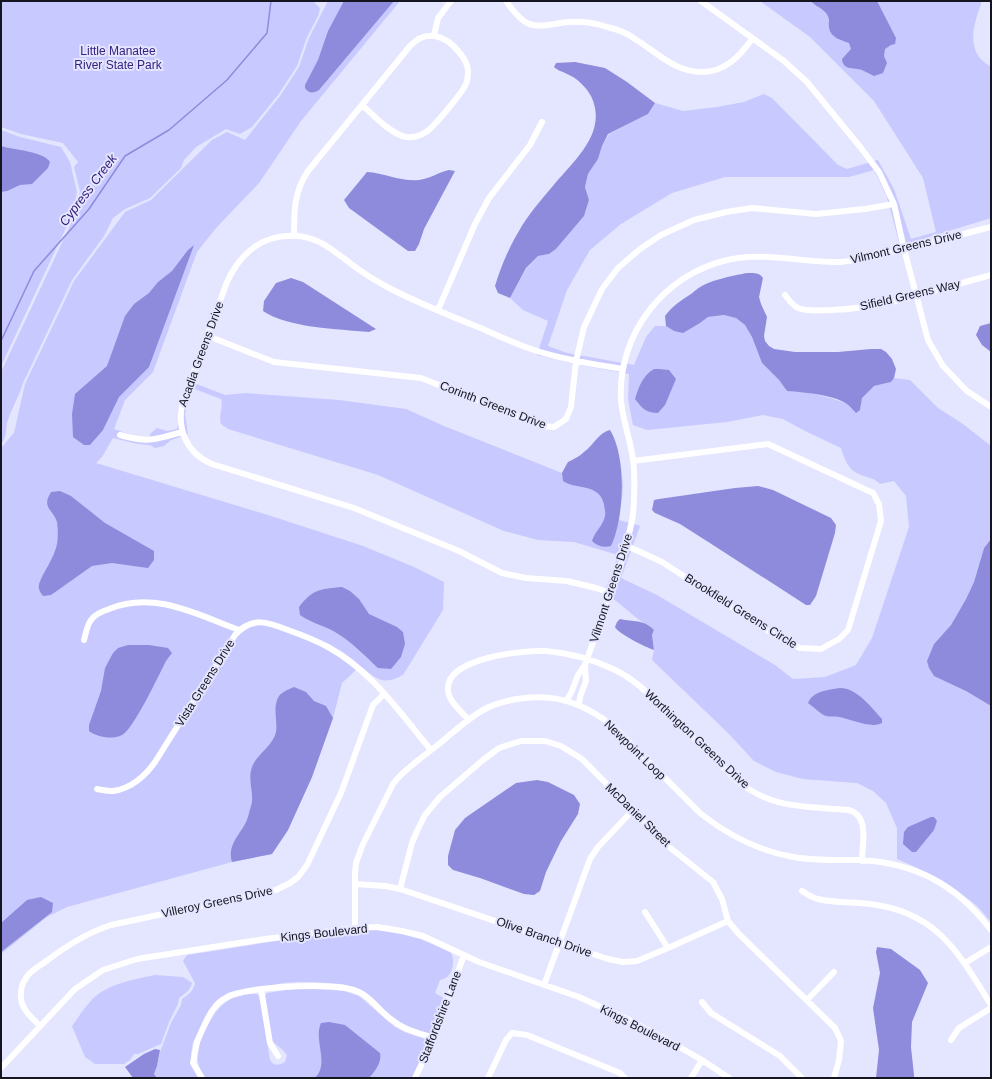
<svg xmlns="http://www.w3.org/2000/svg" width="992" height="1079" font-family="Arial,sans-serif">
<rect width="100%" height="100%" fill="#e4e5fe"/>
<path fill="#c8c9fe" d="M1,1h312l7,7 -2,8 -11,21 -10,29 -19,29 -26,32 -12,7 -14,-5 -30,18 -12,13 -3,8 -31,30 -25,11 -12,9 -9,18 -32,44 -49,103c-4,14 -12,26 -16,40 -1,7 -1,16 -6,21v-72l74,-157 5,-24 -6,-24 4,-5 -15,-19 -42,-9 -20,-7z
M328,1h72l-99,120 -42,62 -43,45 -19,24 -44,120 -28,28 -11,29 23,8 12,1 2,-5 6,-5 10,3 10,-2 1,-4v-16l11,-28 36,14 20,-2 94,7 67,9 38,17 118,47 6,-11c6,-3 11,-5 16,-10 10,-7 14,-19 26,-22 8,14 12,40 13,55 0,12 -3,24 -4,35l21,6 -19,52 36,17 118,70 18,14 32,-2 31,-12 16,-27 37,-111 -3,-31 -12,-15 -14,3c-7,-7 -13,-6 -21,-10 -11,-4 -15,-16 -18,-26l-36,-17 -22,-12 -20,-4 -36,7 -80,8 -14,-5 -5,-26 1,-25 -59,-11 -33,-8 11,-34 -25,-11 -13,-12 16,-29 12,-13 11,-2 7,-5 28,-33 5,-16 -4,-13 3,-13 10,-15 4,-13 7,-12 39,-20 7,-11 28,8 34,-4 27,-5 20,-8 8,4 66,67 9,4 31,-9 16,29 17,50 25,-7 -13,-54 -49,-77 -64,-64 -50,-36h221v3c-6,17 -13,37 -2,53 3,4 8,7 12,10v151l-91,28 -13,-49 -13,-27 -25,7h-124l-53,16 -51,31 -31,26 -23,40 -19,56 19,7 67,12 12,-28 9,-11h11l8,5 26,-8 8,-6 16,-2 12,3 9,7 7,12 10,26 17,17 8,11c26,1 50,7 73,19l2,-13 12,-11 17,-4 3,-4 16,2 28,28 25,16 28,22v93l-7,9 -10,34 -8,17 -15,26 -17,19 32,47 25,15v216c-6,-7 -12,-15 -19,-20 -23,-19 -48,-32 -75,-43v-31l-11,-25 -13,-12 -16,-8 -54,-4 -27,-7 -22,-11 -26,-28 -76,-73 2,-10 -2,-15 2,-5c-5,-6 -11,-7 -16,-11 -12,-9 -20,-19 -34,-25l14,-39 -44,-13 -36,-2 -34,-9 -126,-56 -150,-46 -7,-5c-3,-9 3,-18 0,-25l-29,-11 -7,26 3,20 -17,6 -7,6 -9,2 -5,-3 -12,-1 -25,-6 -11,19 -6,6 175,53 92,30 51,21 30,15 -1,28 -40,65c-21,11 -26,4 -43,-9l-18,17 -9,35 -21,59 -24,53 -16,24 -40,8 -165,45 -20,10 -46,37v-506l13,-15 11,-49 49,-103 51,-69 26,-12 61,-60 15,-8 18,8 35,-44 19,-29 10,-29z
M1,130l19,7 41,10 9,15 7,30 -5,23 -71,151z
M366,929c32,2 57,9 85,24 5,9 1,26 -11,27l-5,13 7,4 2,3 -14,35 -28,-11 -46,-36 -15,-4 -27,-2h-16l-15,1 -53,11 -21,19 -16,29 -2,12 1,11 6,13h-41l-3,-4 3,-8 3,-14 11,-29 10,-18 1,-6c7,-5 11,-7 13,-16l-12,-22 4,-6 102,-16z
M155,975l28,2 9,6c-2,8 -7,10 -13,15l-1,6 -9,18 -8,22 -23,10h-4l-4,6 -6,4h-29l-10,-7 -13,-31c6,-8 11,-16 17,-23 16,-19 43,-23 66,-28z
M299,988l45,3 15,5 36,31 9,5 25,8 -6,15 -11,23h-208c-11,-21 -7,-33 4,-53 11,-21 24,-32 49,-31l3,3 10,63c4,6 9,6 15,2l2,-7c-4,-6 -10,-9 -15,-14l-7,-45 2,-3z"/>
<path fill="#8e8bdd" d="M344,1h50l-75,89c-5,3 -10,4 -14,-2v-3l13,-25 10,-29z
M811,1h66l19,37 -1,6 -4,1 -6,4 -1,7 3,7 -4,10 -9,3c-4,-2 -8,-4 -12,-6 -8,-3 -19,1 -20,-11l9,-10 -2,-6c-8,-3 -18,-5 -20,-15 -1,-7 2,-8 -3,-15 -4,-5 -11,-7 -15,-12z
M575,62l30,6 22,14 28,21 -7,11 -40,20 -6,12 -4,13 -10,15 -3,13 4,13 -5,16 -28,33 -7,5 -11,2 -12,12 -16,30 -12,-5 -3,-7c5,-17 14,-39 24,-55 8,-15 22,-31 33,-44 20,-25 57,-54 39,-91 -5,-9 -14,-18 -24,-22 -5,-3 -9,-3 -13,-7l2,-4z
M1,146c13,4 42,5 49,16l-2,6 -16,16 -12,1 -13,6 -6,1z
M449,170l6,1 -31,58 -5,15 -4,7h-7l-59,-43 -5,-8 23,-28c18,1 34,10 52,8 10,-1 20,-8 30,-10z
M194,245l-45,122 -30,30 -16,33 -13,15h-6l-11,-8 -1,-23 3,-20 32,-28 18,-50 9,-12 15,-11 9,-11 14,-11 16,-21z
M747,273c6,0 12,-1 16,5l-4,19 2,7 6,13 -3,19 1,5 4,5 5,3 21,3h43l33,-3h10l5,3 6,7 4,10 -2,9 -3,4 -17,4 -12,12 -2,12 -4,3c-3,-3 -6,-7 -9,-9 -12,-9 -45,-12 -60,-13l-8,-11 -17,-17 -10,-26 -7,-12 -9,-7 -12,-3 -16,2 -8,6 -17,10 -9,-2 -8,-5 -1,-10c7,-10 17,-16 26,-22 2,-1 3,-3 5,-4 12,-10 36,-14 51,-17z
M291,278l12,4 73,47 -7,3c-31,-3 -81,-4 -106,-21l1,-10 12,-18z
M991,323v29l-9,-7 -6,-10 4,-9z
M654,369h5l10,1 7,9 -11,26 -7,8c-12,0 -16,-5 -23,-14 4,-12 7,-23 19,-30z
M610,430c17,27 14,89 1,116 -7,2 -14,0 -19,-5 3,-10 11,-15 13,-25 1,-4 -1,-8 -1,-12 -5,-21 -28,-14 -41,-23l-1,-8 6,-11c6,-3 11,-5 16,-10 10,-7 14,-19 26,-22z
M758,486l15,4 58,28 5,7 -1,8 -19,63 -6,9h-4l-93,-60 -33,-21 -25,-11 -3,-3 2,-10 5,-1 76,-11z
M60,491l11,5 34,27 49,28v9l-6,8 -36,-5 -20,3 -41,29 -8,1c-3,-4 -5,-7 -4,-12 4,-12 15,-25 18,-40 1,-5 1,-16 0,-22 -4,-13 -16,-14 -6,-30z
M991,539v167l-25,-15 -32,-15 -5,-8 -2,-7 7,-17 17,-19 15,-26 8,-17 10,-34z
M342,587l8,4 9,8 10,15 28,13 6,5 2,12 -4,13 -10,12 -13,-1c-13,-12 -27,-27 -43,-36 -12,-7 -24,-9 -35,-17l-1,-8c14,-18 21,-18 43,-20z
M620,619c13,3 24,0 34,11l-2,5 2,15c-9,-3 -35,-16 -39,-23l2,-5z
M128,645h21l19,3 4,5 -6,8c-7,14 -33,69 -44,74 -10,5 -25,2 -33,-4v-6l12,-34 4,-23 8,-15 5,-5z
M294,687l12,5 8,9 12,5 7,12 -21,59 -24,53 -16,24 -40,8c-5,-16 6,-25 13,-38 3,-5 4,-12 6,-18 4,-12 -4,-25 1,-39 4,-12 21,-21 24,-35 2,-10 -4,-25 3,-36 3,-4 10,-7 15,-9z
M840,688c17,0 31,19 42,31v4c-11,6 -31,-4 -43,-6 -4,-1 -9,0 -13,-1 -6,-2 -12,-9 -18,-13 5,-12 20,-13 32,-15z
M537,780l11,2 26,13 6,9 -2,10 -17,27 -15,31 -6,19 -6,4 -10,-1 -44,-16 -27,-8 -5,-5v-9l7,-26 10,-12 51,-35z
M931,817h3l3,4 -3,9 -18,22h-4l-9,-8 1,-12 4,-5z
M41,897l12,6 -1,9 -51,40v-29l26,-23z
M877,947l14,2 29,21 8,13 -16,39 -1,25 3,28v3h-38l3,-28 -6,-42 7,-35 -4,-21z
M329,1022l16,3 35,28c2,10 -5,18 -11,25h-54c15,-15 -2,-37 6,-55z
M155,1049l5,1 -3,16 -3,8 3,4h-24l-8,-11 19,-13z"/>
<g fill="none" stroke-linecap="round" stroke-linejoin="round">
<path stroke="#8e8bdd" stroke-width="1.5" d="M1,341l33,-70 55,-62 36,-53 44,-26 58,-50 40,-47 4,-32"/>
<path stroke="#fff" stroke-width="6" d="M506,1c6,8 12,17 21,22 12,6 28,0 41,-1 14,-1 27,1 39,5 10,2 20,6 28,12 22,13 39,33 67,33 23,0 38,-16 50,-33
M701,1l83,60 23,21 54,66 18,24 15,32 10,45 24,91 15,26 24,25 24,16
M434,36l4,-18 13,-17
M294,236c0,-25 0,-44 14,-65l102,-125c17,-18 36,-10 49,6 5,6 9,12 9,19 0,5 0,10 -3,15 -5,9 -31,41 -39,46 -6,4 -13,6 -20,5 -15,-3 -33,-22 -44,-32
M785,295c4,5 7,10 13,13 10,4 23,2 34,2 55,-2 106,-21 159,-35
M438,310l37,-86 14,-26 41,-53 12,-23
M208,336l66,26 147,16 122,48 11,1 12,-8 5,-12 5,-46 8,-34 18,-38 16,-21 22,-19 21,-14 33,-15 32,-8 26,-4 64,6 49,-5 29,-5
M120,435c28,8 35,5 62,-3
M625,545l37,17 116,75 22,11 21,1 18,-10 9,-9 33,-109 -2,-17 -6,-11 -105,-49 -135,17
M610,593l-14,-5 -29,-7 -41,-3 -24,-5 -43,-22 -105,-43 -142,-44c-26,-11 -36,-36 -29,-63l44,-119c14,-30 37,-49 71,-46 25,2 41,20 60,33 10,7 20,13 31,19 29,15 59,27 89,39 19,8 37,17 56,23 29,10 60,14 89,19
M84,640c2,-7 3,-15 7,-20 4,-6 12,-9 18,-11 45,-19 89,6 130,21
M566,701l5,-8 7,-18 7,-10c9,-25 17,-49 25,-73 4,-11 9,-21 12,-31 2,-6 2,-12 4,-18 2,-6 4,-12 5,-18 4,-15 4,-51 2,-66 -3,-20 -10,-38 -12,-58 -4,-66 42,-126 106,-141 37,-9 76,3 113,2 18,-1 34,-6 51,-10 34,-7 67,-17 100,-25
M579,705l1,-8 6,-16 -1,-16
M469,720c-7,-8 -20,-18 -21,-29 -4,-33 75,-41 98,-40 23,2 46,8 67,18 24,11 42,31 61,49 20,20 41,41 62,62 37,30 69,26 113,30 21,6 13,34 13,51
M97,789c6,1 11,2 16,2 18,-2 33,-16 42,-29l80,-127c17,-19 33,-13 53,-5 14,5 27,10 40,17 44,24 72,66 103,103
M355,884l30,2 15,3 208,70 15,3 14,-1 31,-13 60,-27
M400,889l12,-46 5,-12 8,-16 15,-18 43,-37 16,-12 22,-7h24l16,5 21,13 86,87 45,36 9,17 6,22 10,12 97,95 6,13 -2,19 -5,18
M802,891c5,3 10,7 16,8 16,4 35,3 52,5 67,8 88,48 121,101
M645,912l23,36
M355,928v-55l1,-10 7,-19 30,-60c11,-15 31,-28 46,-40 15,-12 29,-26 46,-35 9,-5 21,-8 32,-10 39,-6 68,4 98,29l86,86c27,21 58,37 92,43 22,4 45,3 67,3 56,3 97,25 131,70
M965,963l26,-16
M544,985l46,-126 8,-12 34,-36
M261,989l9,54 8,13
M807,1000l27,-28
M702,1002l9,11 69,43 22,22
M40,1026c-9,-9 -21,-19 -19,-33 0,-5 2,-11 5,-15 4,-7 12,-11 19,-16 21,-16 41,-29 66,-37l165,-35 14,-7 8,-6 9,-12 34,-72 32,-88 11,-11
M951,1040l8,-12 32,-20
M1,1068l74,-79 28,-19 34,-11 128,-20 90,-11 22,-1 25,4 21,5 56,26 100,35 48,22 40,21 35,20 27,18
M202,1078l-9,-15 4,-21c4,-9 11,-28 18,-35 3,-5 14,-12 20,-13 25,-7 102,-13 124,-2 13,6 21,20 33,28 12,10 27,13 42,18
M415,1078l19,-40 30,-83
M488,1078l18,-38 6,-7 15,2 93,38 5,5
M691,1078l11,-18"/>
</g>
<g text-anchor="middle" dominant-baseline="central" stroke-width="4" stroke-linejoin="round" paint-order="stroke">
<g font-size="12" fill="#352281" stroke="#e4e5fe">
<text x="118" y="51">Little Manatee<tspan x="118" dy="14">River State Park</tspan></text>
</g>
<g font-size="12" fill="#151520" stroke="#e4e5fe">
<text transform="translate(906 247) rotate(-13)">Vilmont Greens Drive</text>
<text transform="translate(910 295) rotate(-13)">Sifield Greens Way</text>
<text transform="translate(201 354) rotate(-70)">Acadia Greens Drive</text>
<text transform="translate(493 405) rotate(21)">Corinth Greens Drive</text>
<text transform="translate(611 588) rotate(-72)">Vilmont Greens Drive</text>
<text transform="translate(741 611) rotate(32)">Brookfield Greens Circle</text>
<text transform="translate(205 683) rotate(-58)">Vista Greens Drive</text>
<text transform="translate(697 739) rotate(43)">Worthington Greens Drive</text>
<text transform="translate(635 750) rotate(44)">Newpoint Loop</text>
<text transform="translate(638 815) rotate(44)">McDaniel Street</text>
<text transform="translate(217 902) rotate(-12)">Villeroy Greens Drive</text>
<text transform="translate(324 933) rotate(-6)">Kings Boulevard</text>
<text transform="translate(544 937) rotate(19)">Olive Branch Drive</text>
<text transform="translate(440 1017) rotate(-69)">Staffordshire Lane</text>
<text transform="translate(640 1028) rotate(27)">Kings Boulevard</text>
</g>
<g font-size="13" font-style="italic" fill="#2f1979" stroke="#e4e5fe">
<text transform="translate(88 190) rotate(-53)">Cypress Creek</text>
</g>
</g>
<rect width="992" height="1079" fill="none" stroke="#151520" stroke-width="4"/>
</svg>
